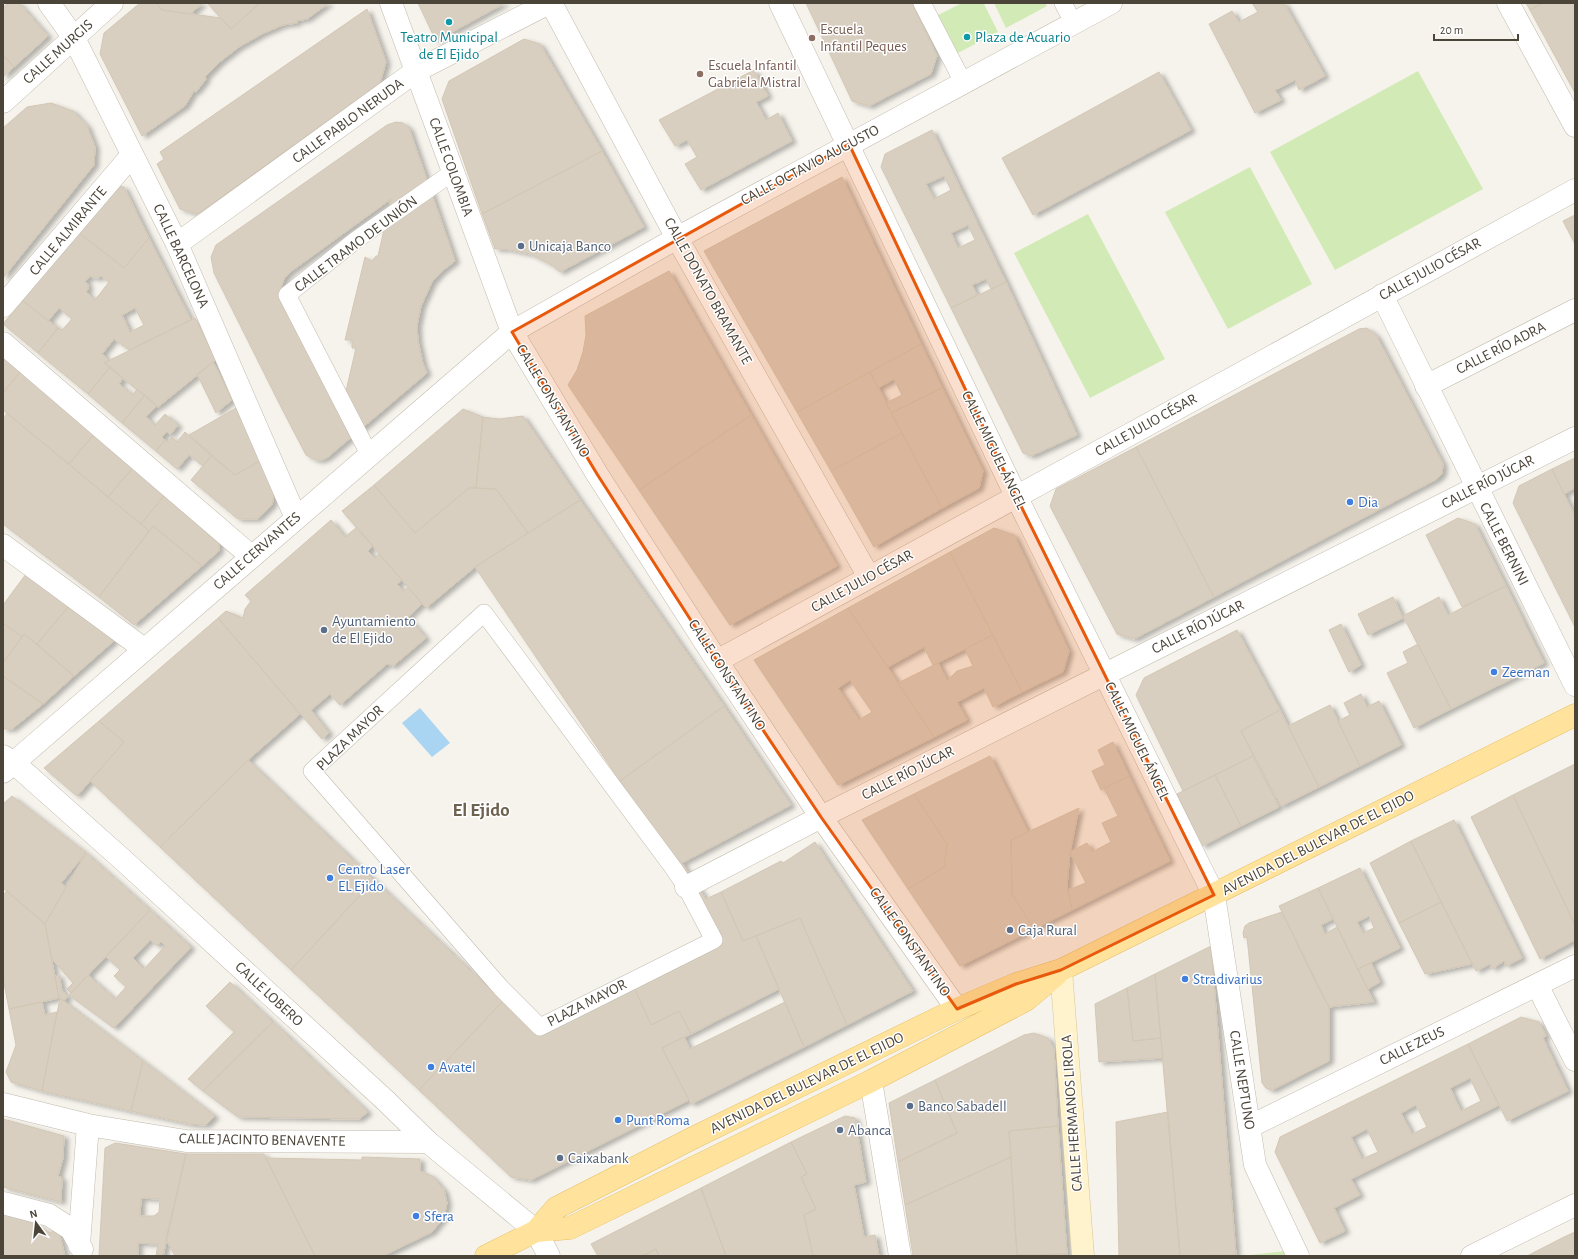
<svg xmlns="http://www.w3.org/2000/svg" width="1578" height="1259" font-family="'Alegreya Sans',sans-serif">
<defs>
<filter id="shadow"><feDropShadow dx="4.5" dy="2.5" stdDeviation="2" flood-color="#0004"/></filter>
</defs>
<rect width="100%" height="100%" fill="#f6f3ec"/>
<path fill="#d2eab5" d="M962,3l22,1 14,28 -40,21 -20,-38z
M994,3h51l2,3 -41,22z
M1418,71l65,118 -148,81 -65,-118z
M1250,167l62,117 -84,45 -63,-117z
M1088,214l77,145 -75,39 -76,-145z
M1295,1250l3,6h-56z"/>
<path fill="#a9d4f2" d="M420,708l30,35 -18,14 -30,-34z"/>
<path fill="#d8cfc1" stroke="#d3c7b4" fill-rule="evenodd" filter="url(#shadow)" d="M8,3h11l29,33 -34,31 -11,-12v-48z
M140,3h16l6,7 59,8 10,11 29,-26h69l-22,16 -11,2 1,2 -14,2 -21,9 -23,13 -18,14 -16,16 1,2 -10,13 -2,-1 -9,15 -43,30 -42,-82 4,-21z
M156,3h47l-13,11 -28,-4z
M207,3h53l-29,26z
M418,3h87l-69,38z
M806,3h106l25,53 -6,18 -62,32 -17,-5z
M1252,3h32l41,73 -26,14 -4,-10 -20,10 6,10 -26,13 -46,-89 23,-13 7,11 19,-10z
M1526,3h17l-13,7z
M1543,3h32v90l-45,-83z
M367,9l19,53 -6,21 -182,131 -18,-5 -23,-45 7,-5 -4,-7z
M524,39l16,5 62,107 -120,63 -40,-115 7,-18z
M3,55l11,12 -11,10z
M754,70l14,26 -12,6 10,18 12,-7 14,28 -91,49 -16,-26 12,-7 -10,-17 -12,6 -16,-26z
M1159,72l32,58 -158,85 -31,-57z
M51,103l22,8 14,15 8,21 -1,18 -91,113v-150l24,-21z
M396,122l7,1 6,5 46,133 -14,11 -9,10 -11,24 -4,20 1,15 5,23 4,9 -99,84 -6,3h-7l-9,-5 -24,-46 -68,-136 -3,-16 5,-12 171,-120zM391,199l-13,57h-2l-4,5 -7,-4 -20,83h7v8h4l-10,43 -16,-5 -49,-94v-5l3,-8 5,-6z
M932,130l74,152 -15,7 -5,-10 -14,6 5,10 -26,13 -70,-141 4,-13zM944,176l7,14 -17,9 -8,-15zM968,225l7,15 -17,8 -7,-15z
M602,151l42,76 -84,45 -10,-8 -20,-10 -24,-5h-11l-13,-35z
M842,177l79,167 -124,68 -93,-161z
M116,186l8,1 25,51 -25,30 -46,-36z
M1575,215v29l-12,-23z
M78,232l46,36 25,-30 42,82 -62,30 -15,-11 -12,15 7,6 -5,3 6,4 -22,27 -50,-41 20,-25 4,2 10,-11 -13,-11 -11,13 -26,-21zM90,276l4,2h4l3,-2 8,6 -14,18 -9,-8 2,-2v-6l-3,-2zM135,308l9,17 -14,7 -8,-17z
M669,271l82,144 -112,75 -71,-105 9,-15 6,-18 3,-17 -1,-19z
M1006,282l71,153 -46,21 -8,-3 -72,-145z
M22,300l36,28 -20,25 -35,-29z
M195,318l21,42 -58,47 -54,-44z
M1367,328l9,7 67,129 -1,10 -5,5 -223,118 -78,-150 223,-118z
M921,344l21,44 -51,25 -5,-10 16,-8 -8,-16 -16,9 -8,-16z
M3,357l17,15 -17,21z
M213,362l19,38 -16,13 -19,-39z
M110,367l13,11 -4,6 14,11 4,-6 8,6 -23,28 -34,-29z
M20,372l75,61 -26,31 -66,-54v-17z
M870,372l32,61 -71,38 -34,-59z
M942,388l41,83 -4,17 -37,20 -51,-95z
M145,395l12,11 -11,11 9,8 10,-11 13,11 -8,10 -3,-3 -5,5 3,3 -9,11 -34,-28z
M236,408l26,52 -27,15 -46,-40z
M463,409l20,8 -7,71h-7l-54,45 -41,-48z
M7,413l142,118 -50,66 -96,-73v-105z
M751,415l86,151 -107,59 -91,-135z
M523,416l57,84 -52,33 -32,-44 -20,-1 7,-71 16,2z
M185,432l26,24 -8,10 -14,-11 -12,14 -21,-18 9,-11 3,2 4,-5 5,5z
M95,433l40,32 -27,32 -39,-33z
M902,433l40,75 -68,39 -43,-76z
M1136,447l78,150 -80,42 -17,-5 -67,-128 6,-17z
M211,456l24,19 27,-15 14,26 -4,19 -15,14h-19l-47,-39z
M1575,458v30l-11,6 -12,-25z
M135,465l32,27 -26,32 -33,-27z
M1552,469l23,47v111l-62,-124 6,-17z
M374,485l41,48 54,-45 27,1 32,44 -53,34 -49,41 -84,-97z
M167,492l52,42v17l-17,15 -49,-40 -4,5 -8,-7z
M580,500l144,206 -104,75 -145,-214z
M1458,518l17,6 31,62 -44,21 -36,-72z
M331,520l14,17 12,-10 16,19 -5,5 7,7 4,-4 23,26 -5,4 6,7 5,-4 14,17 -14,13 18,21 -33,28 -6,-2 -47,41 -10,-11 -19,16 18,23 -7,6 -104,-121 8,-7 17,7 2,-9 6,-8 -6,-6z
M153,526l49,40 -68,59 -35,-28z
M994,528l20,7 55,116 -6,21 -41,20 -72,-140z
M950,552l43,83 -60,30 -9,-18 -36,20 -40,-59z
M26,574l43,32 -32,38 -13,-10 -2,3 -19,-14v-18z
M1506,586l38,77 -93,46 -48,-93 36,-19 9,18z
M1393,597l10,21 -35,17 -10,-21z
M69,606l46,34 -41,36 -37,-32z
M848,608l86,129 -96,48 -84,-125zM850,680l22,32 -13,8 -21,-32z
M218,618l82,96 -52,46 -88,87 -70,-66 34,-39 -25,-21z
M3,623l19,14 -19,26z
M1341,624l20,41 -12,7 -20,-42z
M1237,630l43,80 -39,21 12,24 -2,2 -68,34 -47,-96 8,-17z
M24,634l50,42 -31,28 -40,-28v-13z
M993,635l29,57 -29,15 -9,-19 -27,14 10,18 -33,17 -36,-54 40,-20 9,17 2,-1 8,-8 16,-5 -8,-17z
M1418,644l33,65 -37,19 -27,-55 21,-10 -5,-11z
M3,676l40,28 -31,25h-9z
M1361,694l6,13 12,-6 22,44 -41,21 -22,-45 12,-6 -6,-12z
M1330,705l30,61 -41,21 -31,-61z
M724,706l67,99 -109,58 24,36 15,-7 22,49 13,-5 23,53 -88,45 -12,-23 -28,14 -17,-38 89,-46 -46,-75 -57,-85z
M1280,710l39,77 -38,19 -40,-75z
M99,721l25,21 -47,54 -33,-28z
M1113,742l16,34 -28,14 -9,-19 13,-6 -7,-15z
M990,756l38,76 -17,8 1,54 22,35 -74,37 -52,-77 36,-22 3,-23 -33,-50z
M1253,756l26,51 -38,19 -26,-51z
M248,760l126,120 -83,90 -131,-123z
M1575,764v161l-62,-130z
M1215,775l26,51 -39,20 -25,-52z
M1129,776l41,85 -98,49 -4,-20 18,-7 -16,-31 17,-9 5,9 19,-10 -9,-19 16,-7 -14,-28z
M914,794l33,50 -3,23 -36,22 -46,-69z
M1513,795l62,130v15l-35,19 -69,-142z
M12,796l74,57 -25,30 5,4 -21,37 -42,-36v-84z
M1079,808l-9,44 -3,34 5,24 -38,19 -22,-35 -1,-54z
M1454,820l68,138 -16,8 -2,-5 -12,8 -2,-5 -14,7 -65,-130z
M1411,841l30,61 -42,21 -29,-60z
M815,842l98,149 -66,34 -47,-107 -57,23 -22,-49 60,-31 2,2z
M86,853l64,57 -79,83 -4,-4 6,-6 -21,-24 -7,-35z
M1360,868l40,80 -42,21 -40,-81zM1369,916l5,12 -11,5 -6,-11z
M374,880l129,121 -84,89 -128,-120z
M1318,888l15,31 -12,6 4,9 12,-7 37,75 -45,5 -10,-18 -40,-83z
M7,891l38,33 14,74 -50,11 -6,-31v-83z
M1441,902l31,62 -47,10 -26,-51z
M150,910l41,37 -77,81 -45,-33 19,-20 27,24 11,-12 -12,-11 6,-6 -14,-13zM150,940l7,6 4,-4 4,4 -21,23 -11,-11z
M1282,912l47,95v54l-57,29 -6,-2 -4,-5 -15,-146 -3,1 -1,-5 2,-7 4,-3z
M800,918l47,107 -43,22 -48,-111z
M1211,946l25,309 -56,1 -25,-282z
M1371,963l9,19 -12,7 -10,-20z
M1155,974l6,64 -28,3 -6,-53z
M59,975l3,16 6,5 -4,5 -5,-3 -4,-22z
M230,982l43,40 -70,69 -15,-12 46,-47 -28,-26z
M634,987l17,38 28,-14 12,23 -29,14 27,52 -158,80 -20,-3 -92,-87 84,-89 35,34z
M1127,988l6,53 28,-3 2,20 -64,4 -4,-58z
M60,998l83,63 -12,50 -89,-20z
M42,1002l3,13 12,-3 -15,79 -31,-9 -5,-10 10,-27 -7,-36z
M785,1002l19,45 -113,57 -29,-56 22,-11 6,12z
M1521,1017l18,5 7,14 -3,2 25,53 -61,30 -39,-77z
M273,1022l95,90 -9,7 -121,-2 -35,-26z
M1034,1033l14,5 6,11 4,77 -49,5 2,26 -106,48 -7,-43 59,-29 -22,-53 89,-45z
M1468,1044l31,61 -148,74 9,16 -26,13 11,23 -25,12 -45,-91 5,-15zM1470,1078l11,23 -20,10 -11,-23zM1416,1105l11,22 -15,7 -11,-21zM1367,1129l11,23 -16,7 -11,-22z
M143,1061l20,15 52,40 -9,9 -16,-1 -59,-13z
M935,1080l22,53 -59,29 -9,-59z
M1168,1112l12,144h-61l-3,-134z
M845,1116l10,2 11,64 -12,3 10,52 11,-2 4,21h-66l-9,-41 12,-6 -15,-32 6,-3 -16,-32z
M3,1119l61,17 -1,22 -5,18 4,2 -1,24 -58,-15z
M1058,1126l9,128 -50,1 -8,-124z
M791,1142l16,32 -6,3 15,32 -12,6 9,41h-87l-25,-68z
M115,1143l71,11 -23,102h-7l2,-12 -20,-1v13h-39l6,-108zM141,1198l19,1 -1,13 -5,4h-14z
M186,1154h78l51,102h-140l-9,-17z
M362,1157l58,2v12l12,5 12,14 3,13 -3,14 -12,15 -49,24h-68l-49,-98 96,2z
M1011,1157l6,99h-104l-8,-51z
M701,1188l25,68h-67l-3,-7 -14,7h-44l-7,-12z
M3,1213l28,8 19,12 8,-5 7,28h-62z
M1575,1232v24h-48l37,-19z
M656,1249l3,7h-17z
M1067,1254l1,2 -51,-1h16z"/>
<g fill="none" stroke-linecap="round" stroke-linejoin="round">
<defs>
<path id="pedestrian" d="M922,3l41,79
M1063,3l11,21
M369,454l-82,-159 69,-55 97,-68
M484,613l190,256 12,18 28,53 -174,87 -39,-39 -189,-217z"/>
<path id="minor" d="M551,3l126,235 192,339
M780,3l236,493 198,399 41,270 43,91
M1508,3l67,123
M1382,295l193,390
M3,306l129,-151
M3,343l248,213
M1426,386l149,-76
M3,545l141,104
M686,887l135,-70 754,-379
M1537,985l38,75
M871,1081l29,175
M3,1104l85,21 98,16 242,1
M1249,1127l326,-161
M3,1203l46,12 22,14 11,20
M79,1245l9,-120
M1472,1256l103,-51"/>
<path id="tertiary" d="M49,3l25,35 103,206 119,274
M391,3l121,329 85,142 120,187 104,156 136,192
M3,102l109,-99
M177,244l239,-173 133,-68
M717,661l858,-471
M3,756l11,7 109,97 262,240 43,42 108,89 13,25
M3,772l509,-440 165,-94 434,-235"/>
<path id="secondary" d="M1061,970l22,286"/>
<path id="primary" d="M536,1231l20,-23 137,-70 264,-129 59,-25 45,-14 514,-255
M486,1256l50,-25 34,-3 301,-147 155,-81 30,-25"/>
</defs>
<use href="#pedestrian" stroke="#c2bbae" stroke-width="18"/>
<use href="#minor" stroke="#c2bbae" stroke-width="23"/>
<use href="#tertiary" stroke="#c2bbae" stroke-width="23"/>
<use href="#secondary" stroke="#d6c79b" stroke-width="23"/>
<use href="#primary" stroke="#e6c16a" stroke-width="23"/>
<use href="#pedestrian" stroke="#fff" stroke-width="17"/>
<use href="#minor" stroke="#fff" stroke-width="22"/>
<use href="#tertiary" stroke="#fff" stroke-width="22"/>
<use href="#secondary" stroke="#fff3cd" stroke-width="22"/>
<use href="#primary" stroke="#ffe39c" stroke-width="22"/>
</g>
<path fill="#e8590c" fill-opacity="0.2" stroke="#e8590c" stroke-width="3" stroke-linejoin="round" d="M849,144l167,352 198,399 -153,75 -45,14 -59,25 -136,-192 -104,-156 -120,-187 -85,-142z"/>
<g fill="#0f9aa8" stroke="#fff" stroke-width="1.5">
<circle cx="449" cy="22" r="4"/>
<circle cx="967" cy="37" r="4"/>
</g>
<g fill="#8d6e63" stroke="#fff" stroke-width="1.5">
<circle cx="812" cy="38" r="4"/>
<circle cx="700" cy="74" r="4"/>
</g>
<g fill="#5c6f8a" stroke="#fff" stroke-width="1.5">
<circle cx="521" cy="246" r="4"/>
<circle cx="324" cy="630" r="4"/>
<circle cx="1010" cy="930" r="4"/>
<circle cx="910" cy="1106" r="4"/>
<circle cx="840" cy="1130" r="4"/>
<circle cx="560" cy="1158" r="4"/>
</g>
<g fill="#3f7fe0" stroke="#fff" stroke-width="1.5">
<circle cx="1350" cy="502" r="4"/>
<circle cx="1494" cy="672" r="4"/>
<circle cx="330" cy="878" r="4"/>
<circle cx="1185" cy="979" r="4"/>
<circle cx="431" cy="1067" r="4"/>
<circle cx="618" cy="1120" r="4"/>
<circle cx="416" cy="1216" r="4"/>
</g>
<g text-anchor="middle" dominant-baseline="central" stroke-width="3" stroke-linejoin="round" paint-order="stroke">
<g font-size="15" fill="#785e54" stroke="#fff" text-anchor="start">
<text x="820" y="29">Escuela<tspan x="820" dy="17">Infantil Peques</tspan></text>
<text x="708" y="65">Escuela Infantil<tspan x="708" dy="17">Gabriela Mistral</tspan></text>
</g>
<g font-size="15" fill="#0d838f" stroke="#fff">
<text x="449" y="37">Teatro Municipal<tspan x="449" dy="17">de El Ejido</tspan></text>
<text x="975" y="37" text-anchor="start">Plaza de Acuario</text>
</g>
<g font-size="15" fill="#4b4439" stroke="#fff">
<text transform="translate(58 52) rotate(-42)">CALLE MURGIS</text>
<text transform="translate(348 121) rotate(-36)">CALLE PABLO NERUDA</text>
<text transform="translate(810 165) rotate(-28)">CALLE OCTAVIO AUGUSTO</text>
<text transform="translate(451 167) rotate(70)">CALLE COLOMBIA</text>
<text transform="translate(68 231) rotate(-50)">CALLE ALMIRANTE</text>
<text transform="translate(356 244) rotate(-37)">CALLE TRAMO DE UNIÓN</text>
<text transform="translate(181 256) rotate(65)">CALLE BARCELONA</text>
<text transform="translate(1430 269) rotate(-29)">CALLE JULIO CÉSAR</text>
<text transform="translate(708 291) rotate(61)">CALLE DONATO BRAMANTE</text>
<text transform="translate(1501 348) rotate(-27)">CALLE RÍO ADRA</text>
<text transform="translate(553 401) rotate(59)">CALLE CONSTANTINO</text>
<text transform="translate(1146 425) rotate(-29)">CALLE JULIO CÉSAR</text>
<text transform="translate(994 450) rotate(64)">CALLE MIGUEL ÁNGEL</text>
<text transform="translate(1488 482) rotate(-27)">CALLE RÍO JÚCAR</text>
<text transform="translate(1504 544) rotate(63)">CALLE BERNINI</text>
<text transform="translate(257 551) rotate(-41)">CALLE CERVANTES</text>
<text transform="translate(862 581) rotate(-29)">CALLE JULIO CÉSAR</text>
<text transform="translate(1198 627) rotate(-27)">CALLE RÍO JÚCAR</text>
<text transform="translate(727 675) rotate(57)">CALLE CONSTANTINO</text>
<text transform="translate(350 738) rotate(-44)">PLAZA MAYOR</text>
<text transform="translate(1137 741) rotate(64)">CALLE MIGUEL ÁNGEL</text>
<text transform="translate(908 773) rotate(-27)">CALLE RÍO JÚCAR</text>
<text transform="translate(1318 843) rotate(-27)">AVENIDA DEL BULEVAR DE EL EJIDO</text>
<text transform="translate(910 942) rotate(55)">CALLE CONSTANTINO</text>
<text transform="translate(269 994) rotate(43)">CALLE LOBERO</text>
<text transform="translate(587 1003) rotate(-27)">PLAZA MAYOR</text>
<text transform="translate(1412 1046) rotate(-26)">CALLE ZEUS</text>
<text transform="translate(1242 1080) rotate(81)">CALLE NEPTUNO</text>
<text transform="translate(807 1083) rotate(-26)">AVENIDA DEL BULEVAR DE EL EJIDO</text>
<text transform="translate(1072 1113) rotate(-94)">CALLE HERMANOS LIROLA</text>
<text transform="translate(262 1140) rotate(1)">CALLE JACINTO BENAVENTE</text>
</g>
<g font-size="15" fill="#4e5e75" stroke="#fff" text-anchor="start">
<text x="529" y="246">Unicaja Banco</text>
<text x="332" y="621">Ayuntamiento<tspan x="332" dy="17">de El Ejido</tspan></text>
<text x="1018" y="930">Caja Rural</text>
<text x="918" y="1106">Banco Sabadell</text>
<text x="848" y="1130">Abanca</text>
<text x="568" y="1158">Caixabank</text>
</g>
<g font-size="15" fill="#366cbe" stroke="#fff" text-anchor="start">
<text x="1358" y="502">Dia</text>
<text x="1502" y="672">Zeeman</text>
<text x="338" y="869">Centro Laser<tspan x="338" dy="17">EL Ejido</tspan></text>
<text x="1193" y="979">Stradivarius</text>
<text x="439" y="1067">Avatel</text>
<text x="626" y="1120">Punt Roma</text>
<text x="424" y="1216">Sfera</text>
</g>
<g font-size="19" font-weight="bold" fill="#6e6250" stroke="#fff">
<text x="481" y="810">El Ejido</text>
</g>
</g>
<rect width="1578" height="1259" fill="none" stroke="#4b4439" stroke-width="8"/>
<g transform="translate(36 1223) rotate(345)" stroke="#ffffff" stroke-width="3" paint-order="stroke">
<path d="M0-3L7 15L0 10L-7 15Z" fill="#4b4439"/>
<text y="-6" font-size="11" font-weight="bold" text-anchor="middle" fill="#4b4439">N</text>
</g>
<path d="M1434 34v6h84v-6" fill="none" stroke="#4b4439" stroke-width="2"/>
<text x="1440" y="34" font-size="12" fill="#4b4439" stroke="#ffffff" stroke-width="3" paint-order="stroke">20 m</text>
</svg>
